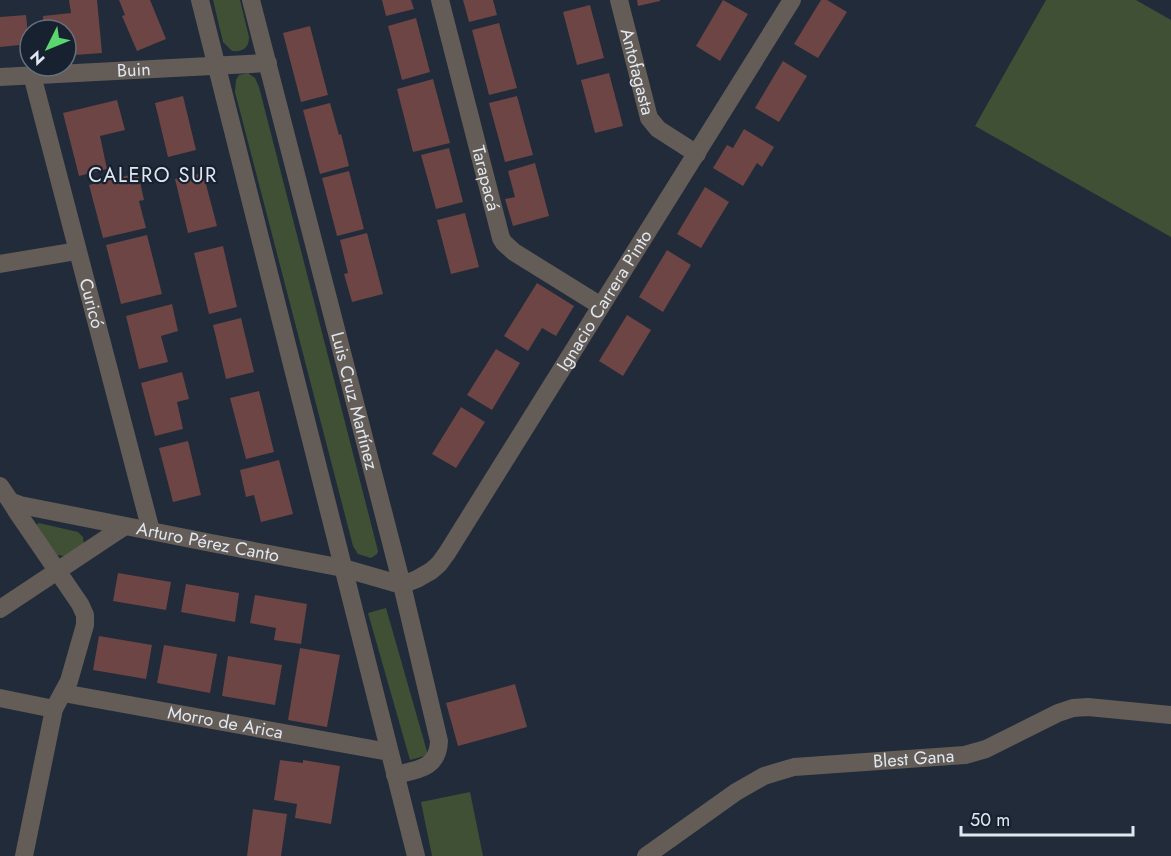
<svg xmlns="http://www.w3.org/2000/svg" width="1171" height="856" font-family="Jost,sans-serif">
<rect width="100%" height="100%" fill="#212b3a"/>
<path fill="#3f5034" d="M213,0h27l9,37c0,11 -6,15 -17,14l-9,-9z
M1046,0h90l35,20v217l-196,-111z
M248,73l7,5 4,9 119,464 -1,3 -6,4 -13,-4 -5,-8 -118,-454 1,-12 3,-5z
M39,523l39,9 5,5 1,7 -20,12 -7,-1 -21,-30z
M386,608l42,147 -18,5 -42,-147z
M470,792l13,64h-51l-11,-54z"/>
<path fill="#6c4544" d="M69,0h28l5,53 -28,2 -1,-13 -7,1v-13h-22l-1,-14 28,-3z
M119,0h31l16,39 -29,12 -15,-35 3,-1z
M382,0h29l3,9 -28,7z
M463,0h30l4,15 -28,7z
M637,0h23v1l-22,5z
M723,0l25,14 -28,47 -24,-15z
M821,0h6l20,12 -29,46 -24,-14z
M590,5l14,53 -27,7 -14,-53z
M26,15l3,29 -29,3v-30z
M416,18l14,54 -28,8 -14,-54z
M499,23l18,65 -28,7 -17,-65z
M310,26l18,69 -27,7 -18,-69z
M783,61l24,15 -28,46 -24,-14z
M609,73l14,53 -28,7 -14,-53z
M433,79l17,64 -37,9 -16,-63z
M183,96l13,54 -28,7 -13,-54z
M517,96l16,59 -28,7 -16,-59z
M117,100l8,30 -25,6 7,33 -28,7 -16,-63z
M330,103l9,32 2,-1 8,32 -29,8 -17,-64z
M744,129l30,18 -12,20 -5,-4 -14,23 -30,-18 14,-23 6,3z
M449,148l14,54 -27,7 -15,-54z
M535,163l14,53 -36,10 -8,-27 10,-2 -7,-26z
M349,171l15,58 -27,7 -15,-58z
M138,173l6,27 -5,1 7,27 -43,10 -14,-53z
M203,173l14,53 -29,7 -13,-54z
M705,187l24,15 -28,46 -24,-14z
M465,213l14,54 -28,7 -14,-54z
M367,233l16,61 -31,8 -8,-28 4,-1 -8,-33z
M147,235l15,59 -41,10 -15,-59z
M223,246l14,61 -28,7 -15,-61z
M667,250l24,15 -28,47 -24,-15z
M537,283l37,23 -18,30 -14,-8 -14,23 -24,-15z
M172,304l6,27 -17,5 7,26 -29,7 -13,-53z
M627,315l24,15 -28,46 -24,-15z
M241,318l13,54 -28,7 -13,-54z
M496,349l24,14 -28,47 -25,-15z
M182,372l7,27 -12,3 6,27 -28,7 -14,-53z
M259,391l15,61 -28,7 -16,-61z
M461,407l24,15 -29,46 -24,-14z
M188,441l13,54 -28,7 -14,-54z
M279,460l14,54 -32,8 -7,-27 -8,2 -6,-27z
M118,573l53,9 -5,28 -53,-9z
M186,584l53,9 -4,29 -54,-10z
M255,595l52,9 -6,40 -27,-4 2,-12 -26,-5z
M99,636l53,9 -6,34 -53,-9z
M164,645l53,9 -7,39 -53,-10z
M300,648l40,7 -13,72 -39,-7z
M228,656l54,9 -7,40 -53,-9z
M515,684l12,43 -69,19 -12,-43z
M280,760l23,3v-3l37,6 -9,58 -36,-6 2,-14 -23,-4z
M253,809l34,5 -6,42h-34z"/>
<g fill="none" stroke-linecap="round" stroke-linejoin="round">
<g stroke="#645c56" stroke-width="18">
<path d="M200,0l216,856"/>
<path id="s1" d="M251,0l151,585 37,156c-1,28 -22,29 -44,34"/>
<path id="s2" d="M440,0l61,238 3,5 10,9 87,54"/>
<path id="s3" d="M619,0l30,118 9,11 39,25"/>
<path id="s4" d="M32,75l119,456"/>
<path id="s5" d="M0,77l268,-14"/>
<path d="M0,264l77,-13"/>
<path d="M0,486c6,9 12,17 17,26l63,92 5,11v10l-16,56 -15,28 -30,147"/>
<path id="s6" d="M12,502l8,3 191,38 132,25 59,17 15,-6 14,-8 8,-7 8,-11 345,-553"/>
<path d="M0,609l125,-83"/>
<path id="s7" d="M63,693l326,59"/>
<path d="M0,698l54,11"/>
<path id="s8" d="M646,856l90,-64 28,-16 30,-9 171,-12 21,-6 72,-36 15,-5 15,-1 83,8"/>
</g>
</g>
<g text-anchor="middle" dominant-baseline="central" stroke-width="4.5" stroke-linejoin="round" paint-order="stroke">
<g font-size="18" fill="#e0e7f1" stroke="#172130">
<text stroke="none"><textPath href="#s5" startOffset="134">Buin</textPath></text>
<text stroke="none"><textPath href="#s3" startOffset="74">Antofagasta</textPath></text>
<text stroke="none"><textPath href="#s2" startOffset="184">Tarapacá</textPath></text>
<text stroke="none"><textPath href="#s6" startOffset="753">Ignacio Carrera Pinto</textPath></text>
<text stroke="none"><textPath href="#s4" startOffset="236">Curicó</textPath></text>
<text stroke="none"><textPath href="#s1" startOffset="414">Luis Cruz Martínez</textPath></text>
<text stroke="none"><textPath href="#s6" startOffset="200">Arturo Pérez Canto</textPath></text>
<text stroke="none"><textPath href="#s7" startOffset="165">Morro de Arica</textPath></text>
<text stroke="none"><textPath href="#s8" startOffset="294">Blest Gana</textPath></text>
</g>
<g font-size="20" letter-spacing="1.5" fill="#e0e7f1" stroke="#172130">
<text x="153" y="175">CALERO SUR</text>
</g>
</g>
<g transform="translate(48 48) rotate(227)"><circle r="28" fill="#172130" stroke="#67707d" stroke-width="1.5"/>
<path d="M0-4.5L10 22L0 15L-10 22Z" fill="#5bd56d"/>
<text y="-9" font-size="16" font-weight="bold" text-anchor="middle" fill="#e0e7f1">N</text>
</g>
<path d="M961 826v9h172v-9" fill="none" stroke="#e0e7f1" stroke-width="3"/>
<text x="970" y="826" font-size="18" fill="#e0e7f1" stroke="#172130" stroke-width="4.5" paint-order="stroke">50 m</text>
</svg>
